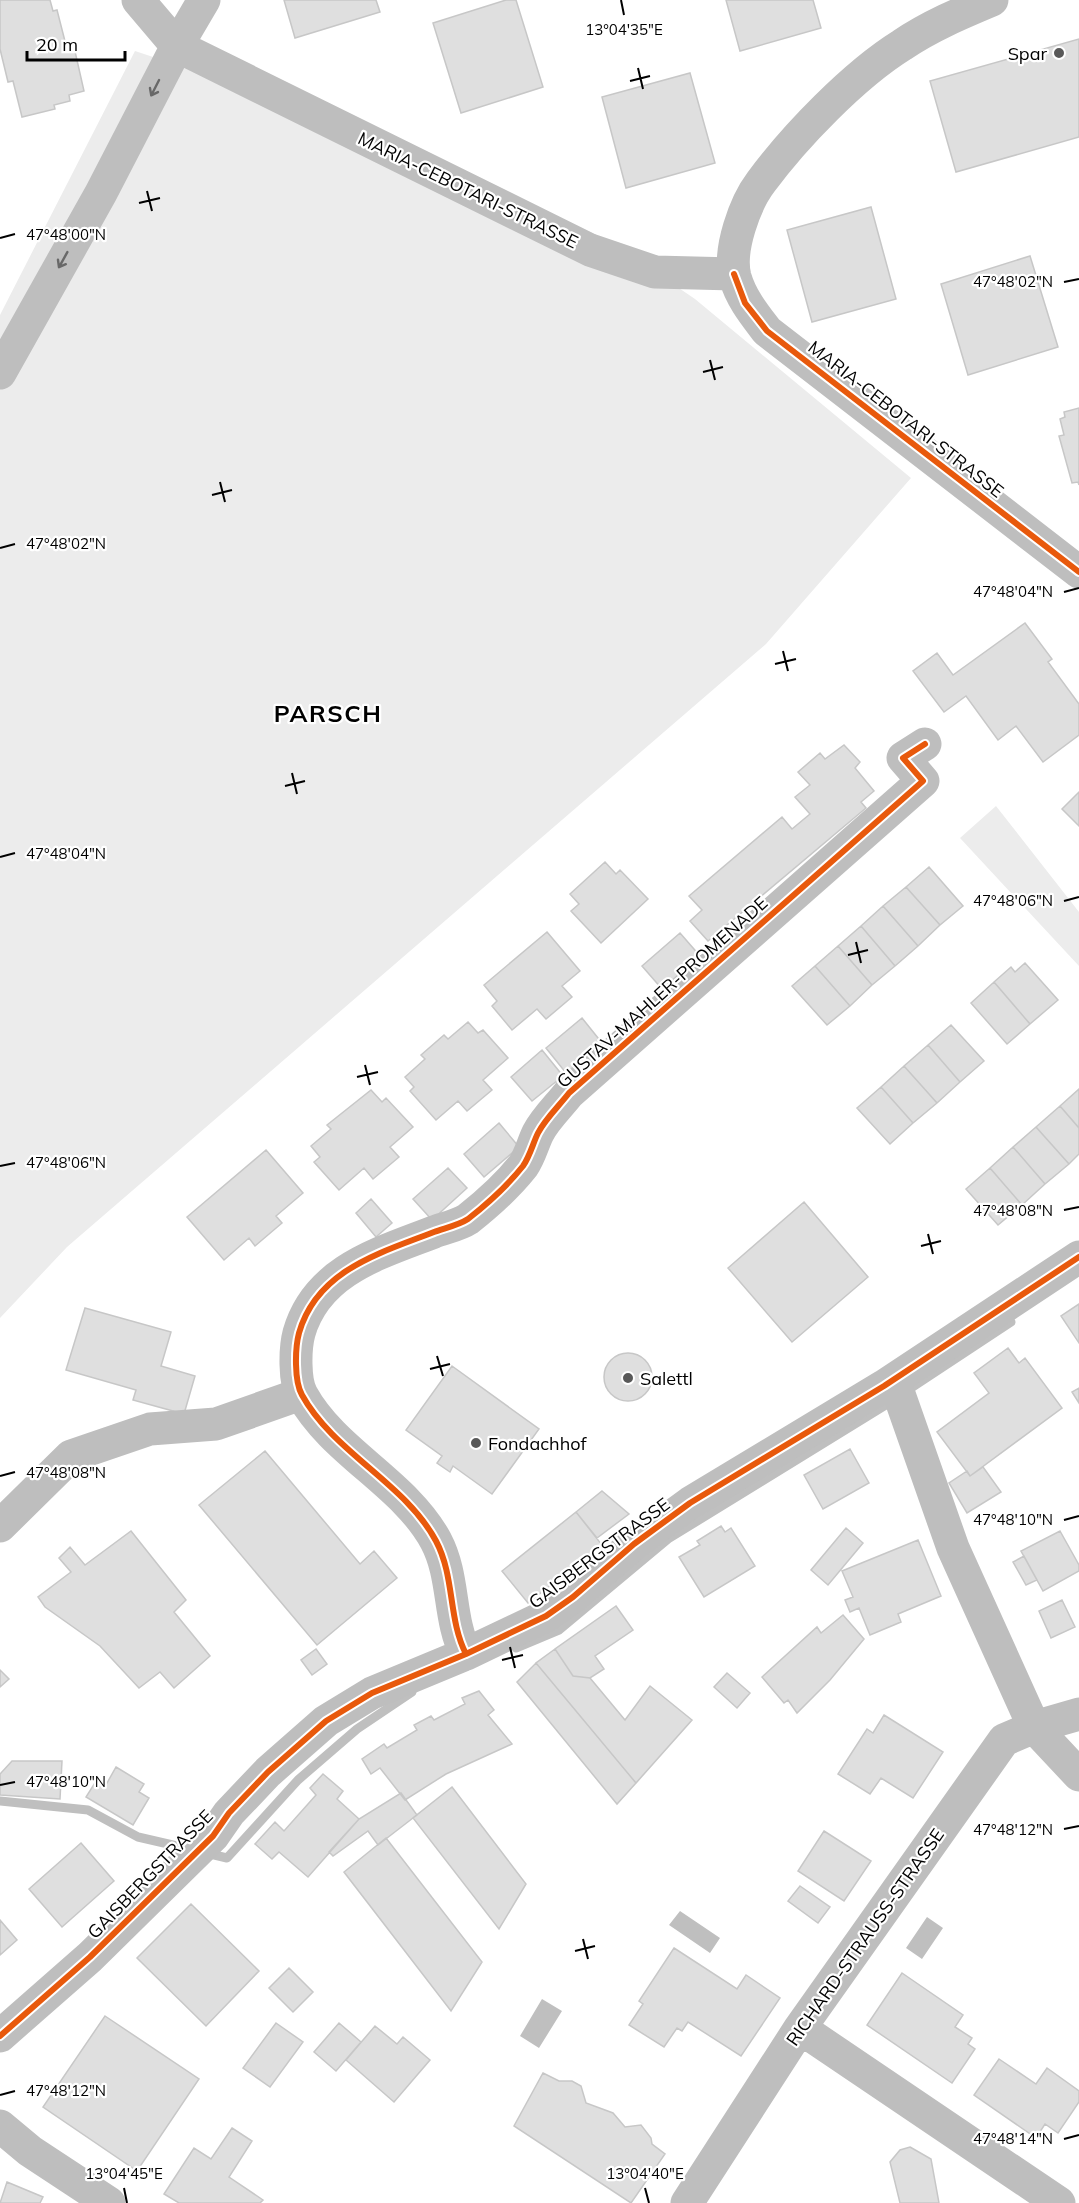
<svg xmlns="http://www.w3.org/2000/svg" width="1079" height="2203" font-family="Mulish,sans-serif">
<rect width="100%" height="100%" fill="#fff"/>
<path fill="#ececec" d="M135,51l250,83 226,108 84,57 216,179 -145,166 -699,603 -67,71v-1003z
M996,806l83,106v54l-119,-128z"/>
<path fill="#bfbfbf" d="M680,1911l40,27 -10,15 -41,-28z
M927,1917l16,11 -21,31 -16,-11z
M542,1999l20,12 -23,37 -19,-12z"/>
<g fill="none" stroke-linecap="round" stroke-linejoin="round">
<path stroke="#bfbfbf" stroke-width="9" d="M905,1392l106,-70
M516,1648l43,-18 109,-91 226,-139
M0,1801l88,9 50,27 52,12
M206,1853l21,5 71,-78 59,-51 55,-37"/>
</g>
<path fill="#dfdfdf" stroke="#c7c7c7" stroke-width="1.5" d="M0,0h50l3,11 4,-1 10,39 7,-2 10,44 -15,4 1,6 -16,4 1,4 -33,8 -9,-36 -5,1 -8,-33z
M284,0h92l4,12 -85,26z
M506,0h10l27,87 -82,26 -28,-90z
M726,0h87l8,28 -81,23z
M1079,39v98l-123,35 -26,-91z
M690,73l25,90 -89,25 -24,-91z
M871,207l25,92 -84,23 -25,-92z
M1030,256l28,91 -90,28 -27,-91z
M1079,408v77l-1,-3 -6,1 -13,-47 5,-1 -4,-16 5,-2 -1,-5z
M1025,623l27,36 -4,3 31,42v31l-36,27 -27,-36 -18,14 -32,-44 -22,16 -31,-41 24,-18 16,22z
M844,745l16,17 -5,6 19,23 -13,11 5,6 -158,133 -18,-20 12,-11 -13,-14 93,-79 10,12 18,-15 -15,-17 15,-12 -12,-13 22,-19 5,6z
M1079,792v34l-17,-17z
M605,862l11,12 4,-4 28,29 -47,44 -30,-32 8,-7 -9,-10z
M929,867l34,39 -23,19 -34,-38z
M906,887l34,38 -22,21 -35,-40z
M883,906l35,40 -23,20 -34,-40z
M861,926l34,40 -23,19 -34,-39z
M547,932l33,39 -18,15 10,11 -26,22 -9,-10 -25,21 -20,-24 5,-5 -13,-16z
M680,933l20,23 -38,33 -20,-23z
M838,946l34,39 -22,21 -35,-40z
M1025,963l33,37 -28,24 -36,-42 17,-15 4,5z
M815,966l35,40 -23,19 -35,-39z
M994,982l36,42 -23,20 -36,-41z
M582,1018l20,25 -36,30 -20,-25z
M468,1022l10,11 5,-3 25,28 -25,22 9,10 -25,21 -9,-10 -22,19 -26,-29 4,-4 -9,-10 20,-18 -4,-4 23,-20 4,4z
M951,1025l33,36 -24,21 -32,-37z
M928,1045l32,37 -23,21 -33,-37z
M542,1050l21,26 -31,25 -21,-24z
M904,1066l33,37 -24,20 -32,-36z
M881,1087l32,36 -23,21 -33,-36z
M1079,1089v39l-19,-22z
M371,1090l11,12 4,-4 27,29 -23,20 9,10 -26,22 -9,-11 -25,22 -25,-28 6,-5 -9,-11 20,-17 -4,-4z
M1060,1106l19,22v26l-10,10 -33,-37z
M499,1123l20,24 -35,30 -20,-23z
M1036,1127l33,37 -24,20 -32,-37z
M1013,1147l32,37 -23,21 -32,-37z
M266,1150l37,43 -27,23 6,7 -27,23 -6,-8 -25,22 -37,-43z
M448,1168l19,20 -35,32 -19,-21z
M990,1168l32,37 -24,20 -32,-36z
M371,1199l21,24 -16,14 -20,-24z
M804,1202l64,75 -76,65 -64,-74z
M1079,1304v39l-18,-27z
M85,1308l86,24 -10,34 34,10 -11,38 -51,-14 3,-10 -70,-20z
M1008,1348l11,15 6,-5 37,50 -92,68 -33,-44 52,-39 -15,-20z
M604 1377a24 24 0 1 1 48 0a24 24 0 1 1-48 0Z
M452,1366l87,63 -47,65 -39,-28 -3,6 -13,-9 5,-7 -36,-26z
M1079,1388v15l-7,-11z
M850,1449l19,34 -46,26 -19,-34z
M265,1451l95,113 14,-13 23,27 -80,67 -118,-140z
M983,1467l18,25 -34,21 -18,-30 18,-12 3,5z
M602,1491l27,23 -32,24 -21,-26z
M576,1512l26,33 -74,58 -26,-32z
M721,1526l4,6 6,-4 24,38 -51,31 -25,-40 21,-12 -3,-4z
M846,1528l17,15 -35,42 -17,-15z
M131,1531l55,69 -12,12 36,44 -36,32 -14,-16 -21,16 -39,-42 -55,-39 -7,-10 33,-25 -12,-14 11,-11 15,18z
M1060,1531l19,34v6l-36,20 -22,-40z
M918,1540l23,56 -43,18 3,8 -31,13 -11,-27 -9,4 -5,-12 8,-3 -11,-26z
M1024,1556l13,24 -11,5 -13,-23z
M1062,1600l13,27 -24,11 -12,-27z
M616,1606l17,24 -38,26 9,13 -14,9 -17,-2 -18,-27z
M843,1615l21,24 -34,41 -33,33 -9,-13 -4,3 -22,-26 55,-50 4,6z
M316,1649l11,15 -15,11 -11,-15z
M555,1649l18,27 17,2 35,42 25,-34 42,34 -56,63 -100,-120z
M536,1663l100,120 -19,21 -100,-122z
M0,1670l9,9 -9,8z
M727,1673l23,20 -13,15 -23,-21z
M479,1691l15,19 -6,5 24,29 -66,30 -41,26 -25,-32 -9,6 -9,-15 22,-15 3,4 30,-18 -3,-5 17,-9 3,4 31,-16 -3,-6z
M884,1715l59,37 -30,46 -32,-20 -11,16 -32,-20 29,-45 6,4z
M12,1761h50l-2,38 -60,-4v-21z
M116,1767l28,17 -5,8 10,6 -16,27 -47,-28 12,-19 9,5z
M323,1774l20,17 -6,8 22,20 -51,58 -29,-25 -7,7 -17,-15 20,-22 9,9 32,-36 -6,-7z
M452,1787l74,97 -27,45 -86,-111z
M401,1793l16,22 -4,3 -35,27 -10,-14 -35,25 -4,-4 30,-33z
M824,1831l47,30 -27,40 -46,-30z
M386,1838l96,124 -31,49 -107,-139z
M81,1843l33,38 -52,46 -33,-38z
M800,1886l30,21 -12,16 -30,-22z
M191,1904l68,67 -53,55 -69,-68z
M0,1920l17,20 -17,15z
M674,1948l63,41 9,-14 34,23 -39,58 -53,-34 -6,9 -5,-3 -13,19 -35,-22 14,-21 -4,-3z
M289,1968l24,24 -20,20 -24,-24z
M902,1973l61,42 -8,12 17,11 -4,6 7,5 -23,34 -85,-58z
M105,2016l94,63 -62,92 -94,-64z
M276,2023l27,19 -33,45 -27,-19z
M339,2023l22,19 -25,29 -22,-19z
M375,2026l22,18 6,-7 27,23 -36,42 -48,-42z
M999,2059l37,25 11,-16 32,23v11l-21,31 -13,-9 -9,14 -62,-43z
M543,2073l16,8h13l9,5 5,17 27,10 12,14 16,-2 10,13 1,6 13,10 -34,49 -117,-77z
M232,2128l20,13 -23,36 34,23 -3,3h-81l-15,-9 30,-46 17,11z
M910,2147l21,12 8,44h-39l-10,-41 10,-12z
M7,2182l36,15 -3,6h-40z"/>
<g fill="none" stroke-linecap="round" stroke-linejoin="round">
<path stroke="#bebebe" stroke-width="33" d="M138,0l39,46 413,204 65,22 79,2
M992,0c-31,13 -62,26 -90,45 -48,30 -107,91 -141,137 -16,21 -33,68 -26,95 6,21 19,37 32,54l312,241
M0,373l101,-180 76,-147 27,-46
M894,1380l59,168 81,179 45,48
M0,1526l71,-70 79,-27 66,-5 85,-30
M466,1654c-18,-35 -11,-77 -30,-113 -31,-58 -102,-88 -134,-146 -8,-14 -7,-47 -3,-62 18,-63 81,-80 135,-101 11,-4 25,-7 34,-13 19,-15 40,-34 55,-53 7,-10 10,-23 15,-33 7,-14 21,-27 31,-40l354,-312 -20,-23 22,-14
M800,2028l259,175
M0,2036l90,-79 123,-121 16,-23 39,-41 58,-51 46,-28 94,-39 80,-38 27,-19 61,-53 56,-41 194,-117 195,-129
M0,2126l30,25 79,52
M687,2203l113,-175 204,-288 30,-13 45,-13"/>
<defs>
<path id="cycleway" d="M734,274l11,29 22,28 312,241
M466,1654c-18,-35 -11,-77 -30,-113 -31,-58 -102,-88 -134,-146 -8,-14 -7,-47 -3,-62 18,-63 81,-80 135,-101 11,-4 25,-7 34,-13 19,-15 40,-34 55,-53 7,-10 10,-23 15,-33 7,-14 21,-27 31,-40l354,-312 -20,-23 22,-14
M0,2036l90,-79 123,-121 16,-23 39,-41 58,-51 46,-28 94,-39 80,-38 27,-19 61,-53 56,-41 194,-117 195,-129"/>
</defs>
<use href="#cycleway" stroke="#fff" stroke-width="10"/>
<use href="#cycleway" stroke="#e8590c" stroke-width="6"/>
</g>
<defs><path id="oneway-shaft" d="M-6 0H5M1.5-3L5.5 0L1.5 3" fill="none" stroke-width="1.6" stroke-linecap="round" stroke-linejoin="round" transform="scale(1.5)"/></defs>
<g stroke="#686868">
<use href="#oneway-shaft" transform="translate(155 88) rotate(117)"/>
<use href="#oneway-shaft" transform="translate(63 260) rotate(119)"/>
</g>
<path fill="none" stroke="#000" stroke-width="2" d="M621,0l3,15M638,68l5,21M630,81l20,-5M147,191l5,20M139,203l21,-5M0,238l15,-4M1064,282l15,-3M710,360l5,20M703,372l20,-5M220,482l5,20M212,495l20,-5M0,548l15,-4M1064,592l15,-4M783,651l5,20M775,664l21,-5M292,773l5,21M285,786l20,-5M0,857l15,-4M1064,901l15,-4M856,942l5,21M848,955l20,-5M365,1065l5,20M357,1077l21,-5M0,1166l15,-3M1064,1210l15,-3M928,1234l5,20M921,1246l20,-5M437,1356l6,20M430,1369l20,-5M0,1476l15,-4M1064,1520l15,-4M510,1647l5,21M502,1660l21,-5M0,1785l15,-3M1064,1829l15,-3M583,1939l5,20M575,1951l20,-5M0,2095l15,-4M1064,2139l15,-4M124,2188l3,15M645,2188l4,15"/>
<g fill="#595959" stroke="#fff" stroke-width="2">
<circle cx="1059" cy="53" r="6"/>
<circle cx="628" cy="1378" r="6"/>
<circle cx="476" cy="1443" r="6"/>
</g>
<g text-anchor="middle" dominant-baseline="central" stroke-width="4.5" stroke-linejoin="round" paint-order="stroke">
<g font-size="18" fill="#000" stroke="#fff" text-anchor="start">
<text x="1047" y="53" text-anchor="end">Spar</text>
<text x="640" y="1378">Salettl</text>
<text x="488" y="1443">Fondachhof</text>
</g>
<g font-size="18" fill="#000" stroke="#fff">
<text transform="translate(468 190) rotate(26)">MARIA-CEBOTARI-STRASSE</text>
<text transform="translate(906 419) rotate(38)">MARIA-CEBOTARI-STRASSE</text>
<text transform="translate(662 992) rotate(-42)">GUSTAV-MAHLER-PROMENADE</text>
<text transform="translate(599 1553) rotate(-37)">GAISBERGSTRASSE</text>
<text transform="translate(150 1874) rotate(-46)">GAISBERGSTRASSE</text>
<text transform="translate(865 1937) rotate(-55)">RICHARD-STRAUSS-STRASSE</text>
</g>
<g font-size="24" font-weight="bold" letter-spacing="1.5" fill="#000" stroke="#fff">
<text x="328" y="713">PARSCH</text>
</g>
</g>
<g font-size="15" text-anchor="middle" fill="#000" stroke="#fff" stroke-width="4.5" stroke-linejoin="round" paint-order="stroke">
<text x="624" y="35">13°04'35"E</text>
<text x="66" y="240">47°48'00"N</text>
<text x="1013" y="287">47°48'02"N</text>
<text x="66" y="549">47°48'02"N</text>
<text x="1013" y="597">47°48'04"N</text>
<text x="66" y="859">47°48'04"N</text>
<text x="1013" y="906">47°48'06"N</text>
<text x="66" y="1168">47°48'06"N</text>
<text x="1013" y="1216">47°48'08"N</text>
<text x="66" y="1478">47°48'08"N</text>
<text x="1013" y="1525">47°48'10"N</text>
<text x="66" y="1787">47°48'10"N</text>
<text x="1013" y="1835">47°48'12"N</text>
<text x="66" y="2096">47°48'12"N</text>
<text x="1013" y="2144">47°48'14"N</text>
<text x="124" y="2179">13°04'45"E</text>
<text x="645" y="2179">13°04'40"E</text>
</g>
<path d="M27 51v9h98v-9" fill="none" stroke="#000000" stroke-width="3"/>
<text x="36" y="51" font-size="18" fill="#000000" stroke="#ffffff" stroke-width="4.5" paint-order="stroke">20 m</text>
</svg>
